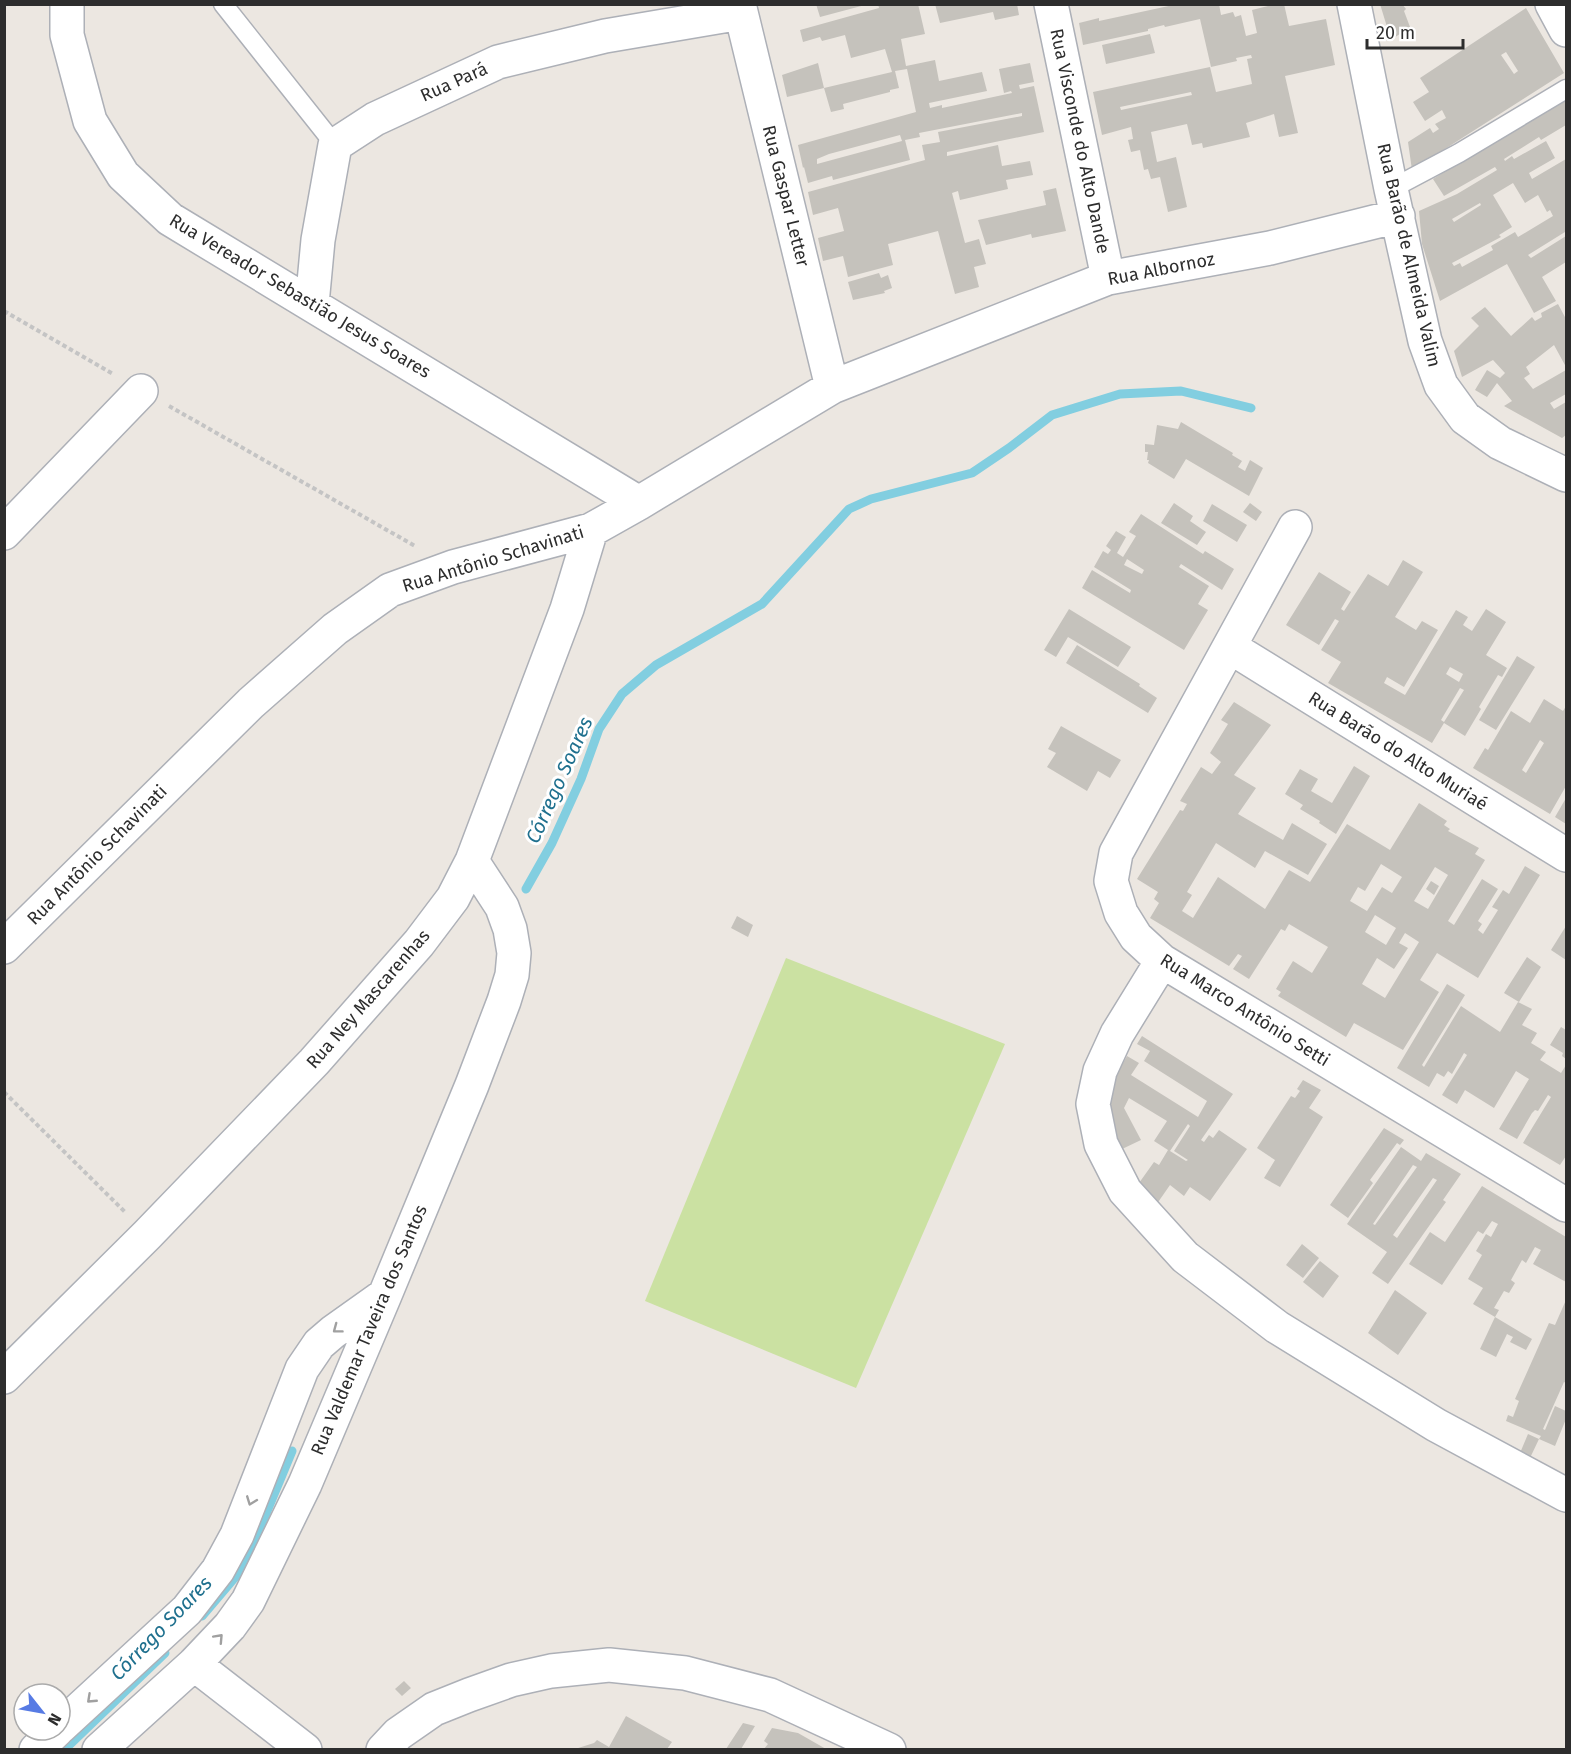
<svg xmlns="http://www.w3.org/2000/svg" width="1571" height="1754" font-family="'Fira Sans',sans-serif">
<rect width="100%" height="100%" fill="#ece7e1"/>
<path fill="#cbe1a2" d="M786,958l219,86 -149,344 -211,-87z"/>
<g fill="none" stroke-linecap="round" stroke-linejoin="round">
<path stroke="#82cee0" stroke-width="9" d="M526,889l26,-46 29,-64 18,-50 23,-35 34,-29 106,-61 87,-95 22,-10 101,-26 37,-25 43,-33 68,-21 61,-3 70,17
M202,1616l34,-40 26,-53 30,-72
M64,1750l101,-97"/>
</g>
<path fill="#c5c2bc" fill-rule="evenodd" d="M816,4h49v1l-45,12z
M878,4h40l7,30 -24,5 5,27 29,-6 4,21 43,-9 5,19 -58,12 1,5 12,-3v3l70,-15 -1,-2 -7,2 -5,-24 31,-6 4,19 -15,3 1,4 14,-3 10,46 -97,20v4l51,-11 4,21 28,-5 3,14 -27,5 2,9 -48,11 -2,-9 -6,2 13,50 14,-4 7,25 -12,3 5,20 -24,7 -17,-63 -50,13 5,21 -45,12 -5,-21 -20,5 -5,-23 26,-7 -6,-23 -25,7 -5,-23 117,-32 -3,-15 18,-3 -2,-10 84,-16v-3l-103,20 1,4 -15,3 5,20 -77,20 -1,-4 -24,7 -4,-16 -1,1 -5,-23 118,-33 -9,-43 -12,2 4,17 -9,2v2l-47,12 1,5 -13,3 -7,-24 68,-16 -7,-23 -34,9 -6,-23 -23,6 -2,-4 -17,5 -3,-12 79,-22zM900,135l2,6 -85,23v-5l12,-5z
M935,4h82l2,11 -24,5 -2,-8 -53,11z
M1178,4h41l2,11 12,-3 2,5 6,-2 5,21 11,-3 -5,-23 24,-6h8l5,22 37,-7 9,46 -50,11 13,57 -19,4 -5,-23 -28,9 4,14 -47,11 -1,-5 -10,2 -5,-21 -36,8 6,30 19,-5 11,50 -19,5 -8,-35 -9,2 -3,-10 -4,1 -4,-20 -9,2 -3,-12 5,-1 -2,-12 -29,8 -9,-43 117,-25 6,25 36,-8 -5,-25 5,-1 -1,-3 -15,3 1,3 -26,6 -11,-48 -35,8 -1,-2 -16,4v2l-65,14 -4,-22 20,-5v3zM1191,92l1,3 -71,15 -1,-3z
M1380,4h22l4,5 -2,2 6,16 -19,13z
M1526,8l38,65 -152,97 -4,-28 22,-14 3,5 6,-4 -4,-5 11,-6 -4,-8 -17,11 -12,-19 16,-10 -9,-14zM1506,52l12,19 -4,3 -13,-19z
M1150,34l5,19 -49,11 -4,-19z
M818,63l6,25 -37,9 -5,-22z
M1566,96v29l-25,15 -2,-3 -35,22 1,2 7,-5 2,3 32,-18 9,17 -26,15 3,6 34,-20 -1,73 -37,23 3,3 35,-22v26l-24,15 14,24 -22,12 -27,-49 -67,37 -18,-57 -3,-33 38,-17 40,-24 -2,-3 -51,29 -11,-17zM1513,183l12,20 13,-8 9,17 3,-2 3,6 -35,21 -3,-5 -24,14 2,4 -31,17 -2,-4 -6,3 -2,-3 49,-26 -2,-2 13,-8 -19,-32zM1480,203l1,2 -27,17 -2,-3z
M1056,188l10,43 -34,7 -1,-4 -45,11 -8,-25 68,-15 -3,-14z
M879,273l2,5 7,-3 4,13 -8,3 1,2 -32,7 -5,-18z
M1558,304l8,15v48l-12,-22 -28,22 4,7 -6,4 9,11 33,-19v24l-16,9 4,6 12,-7v33l-4,3 -58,-32 8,-5 -15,-18 -10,14 -12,-7 12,-20 13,8 5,-5 -12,-13 -31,17 -8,-26 25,-25 -8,-8 14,-11 26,29 21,-19 3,4 7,-4 -1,-4z
M1181,422l52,31 -1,2 10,6 -4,6 7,4 5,-11 13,8 -14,28 -63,-37 -12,20 -26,-16 1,-3h-2l1,-8h-3v-8l9,1 3,-20 21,4z
M1174,503l19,13 -3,5 16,11 -9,13 -36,-22z
M1250,503l12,9 -6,9 -13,-9z
M1212,504l35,21 -10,17 -34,-21z
M1141,514l62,40 2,-3 29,18 -12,21 -41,-26 -2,3 30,19 -11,18 10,6 -24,40 -102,-62 10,-18 38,23 1,-3 -37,-23 9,-16 5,3 3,-4 -5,-4 10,-15 10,6 -9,16 6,4 13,-21 -7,-4zM1127,559l17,11 -2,4 -18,-9z
M1403,560l20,12 -28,45 21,13 6,-9 16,9 -34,57 -17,-10 -3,6 21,12 51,-85 12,7 -5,8 9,6 14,-22 20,13 -20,33 21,13 -5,9 -4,-2 -19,32 2,2 -16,27 -21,-13 -12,20 -104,-60 13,-21 -20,-12 18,-29 -4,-2 -16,26 -33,-20 33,-53 32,20 -10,17 3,2 24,-37 20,12zM1450,667l13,7 -4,8 -13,-8zM1460,688l4,2 -20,32 -3,-2z
M1069,609l62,38 -13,20 -50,-30 -12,20 -12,-7z
M1077,645l63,39 -1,2 18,12 -9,15 -82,-50z
M1517,656l18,11 -39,63 -17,-10z
M1544,699l19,12 3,-5v80l-16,28 -77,-46 12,-20 3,2 23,-39 19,12zM1540,740l4,3 -18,30 -4,-3z
M1234,702l37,23 -37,50 22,13 -18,26 45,26 9,-17 35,21 -19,31 -43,-24 -10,17 -39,-25 -29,49 5,3 -10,16 11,7 25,-41 47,32 24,-39 21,12 37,-58 43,26 29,-47 28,18 -3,4 6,4 -2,2 31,17 -4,6 10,6 -37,61 6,4 28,-46 16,10 -20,32 4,3 -4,6 5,4 15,-24 -6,-3 11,-17 6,4 16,-28 15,9 -62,103 -41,-25 -17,27 19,12 -36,58 -49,-27 -8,14 -68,-41 3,-4 -5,-3 17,-28 19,12 16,-26 -39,-23 -4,7 -4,-2 -32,50 -16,-10 9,-13 -4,-2 -9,12 -79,-48 9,-15 -5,-4 4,-7 -21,-13 43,-69 3,1 4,-7 -7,-3 21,-34 11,7 9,-12 -11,-9 18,-29 -7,-4zM1381,864l21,13 -10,16 -10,-6 -15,24 -17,-10 8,-14 7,4zM1435,867l13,8 -20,34 -14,-8zM1375,915l21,13 -10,17 -21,-13zM1405,933l14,9 -34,56 -23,-14 15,-26 17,11 14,-21 -9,-5z
M1061,726l60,34 -11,18 -12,-7 -11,20 -40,-24 9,-14 -8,-4z
M1354,766l16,10 -34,58 -17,-11 1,-2 -20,-12 3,-4 -18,-11 15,-25 18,10 -7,12 21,12z
M1566,798v26l-11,-7z
M1431,881l8,5 -5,9 -8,-6z
M737,916l16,9 -5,12 -17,-9z
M1566,926v34l-15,-10z
M1527,957l14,10 -22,35 -15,-9z
M1447,984l18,11 -43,70 2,2 37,-61 39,26 18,-30 14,7 -10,16 15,8 -6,10 15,9 -6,8 21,13 5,-8v91l-6,9 -37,-22 28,-46 -3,-2 -10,16 -3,-1 -3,3 -15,26 -18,-10 30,-50 -13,-8 -22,37 -29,-18 -8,14 -15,-9 25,-40 -3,-2 -12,21 -4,-3 -4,6 -7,-4 -8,14 -32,-19z
M1561,1027l5,3v29l-4,-3 1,-3 -13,-8z
M1142,1036l91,58 -32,46 3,2 5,-7 4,3 6,-8 28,19 -37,52 -20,-14 -6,9 -14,-11 -16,23 -15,-25 15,-21 5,3 9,-15 -14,-9 13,-20 -38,-23 -5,10 17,32 -21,10 -17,-52 24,-42 12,7 -8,12 67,42 9,-16 -63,-40 6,-10 -13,-7zM1188,1124l2,2 -16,25 14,9 -2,1 -16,-10z
M1303,1080l18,10 -12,18 14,9 -43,70 -16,-9 11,-18 -18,-12 34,-52 4,2 5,-7 -3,-2z
M1384,1128l20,12 -4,5 -3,-2 -27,37 3,3 -25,35 -18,-13z
M1401,1147l20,14 5,-8 35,21 -18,26 3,2 -58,82 -16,-11 15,-21 -40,-28zM1413,1165l4,2 -42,58 -2,-1zM1433,1178l4,2 -40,58 -4,-3z
M1482,1186l84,51v45l-33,-18 8,-14 -6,-3 -9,16 -4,-3 -11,20 4,3 -6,10 -5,-2 -10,17 5,2 -4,7 -22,-13 10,-16 -15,-9 14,-24 -6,-4 10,-17 5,3 7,-13 -6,-3 -9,13 -5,-3 -36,54 -33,-21 21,-32 15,10z
M1302,1244l17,14 -16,20 -17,-13z
M1320,1261l19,15 -16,22 -20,-16z
M1395,1290l32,23 -29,42 -30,-22z
M1566,1300v83l-2,-1 -21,47 2,1 10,-24 11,5v8l-11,27 -16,-7 -9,19 -10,-5 8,-19 11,5 2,-3 -35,-15 2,-6 5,2 6,-16 -4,-2 34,-76 6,2z
M1495,1317l37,22 -6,11 -16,-8 3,-5 -6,-3 -11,23 -16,-8z
M404,1681l7,7 -9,8 -7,-7z
M626,1716l46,26 -5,7h-92l19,-6 3,-3 12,7z
M743,1723l12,3 -14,23h-15z
M772,1728l26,5 28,16h-62l4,-5 -4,-3z"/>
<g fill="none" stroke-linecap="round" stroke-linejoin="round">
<defs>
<path id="lane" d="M223,4l112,141
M1391,189l68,-36 107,-64"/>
<path id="street" d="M67,4v31l23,86 33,54 47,44 469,284
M739,4l93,383
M1051,4l57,274
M1354,4l37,185 34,152 16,44 24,33 35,25 66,32
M1552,4l14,26
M312,304l6,-64 17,-95 40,-26 123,-57 107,-26 136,-23
M1295,527l-179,326 -5,28 10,32 15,24 26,24 404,244
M4,533l137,-142
M1230,647l336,208
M4,947l247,-244 84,-74 55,-39 63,-23 138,-37 48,-27 193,-116 276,-109 162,-30 128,-32
M1162,961l-45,73 -17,37 -7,33 8,40 24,47 60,66 92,70 159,98 130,70
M4,1377l143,-142 167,-173 105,-119 34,-45 19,-37 95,-252 24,-79
M194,1664l111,86
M60,1727l127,-117 31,-40 19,-35 65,-166 17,-25 14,-12 52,-37
M36,1750l21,-20
M99,1750l95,-86 36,-38 18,-25 57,-117 80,-189 87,-210 32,-84 8,-26 2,-22 -4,-24 -8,-22 -30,-46
M383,1750l15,-16 36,-25 35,-14 42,-15 40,-9 58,-6 76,8 85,22 119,55"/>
</defs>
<use href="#lane" stroke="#adb0b7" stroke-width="21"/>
<use href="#street" stroke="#adb0b7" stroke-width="36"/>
<path stroke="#c4c4c4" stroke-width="4" stroke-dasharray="4.5 3" stroke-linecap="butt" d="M4,311l109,63
M169,406l246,140
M4,1092l121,120"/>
<use href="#lane" stroke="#fff" stroke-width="18"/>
<use href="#street" stroke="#fff" stroke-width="33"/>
</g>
<defs><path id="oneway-chevron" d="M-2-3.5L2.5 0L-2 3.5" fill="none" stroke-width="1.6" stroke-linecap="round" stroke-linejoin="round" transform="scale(1.5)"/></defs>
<g stroke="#a0a0a0">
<use href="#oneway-chevron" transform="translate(337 1329) rotate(143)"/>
<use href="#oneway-chevron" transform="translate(251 1501) rotate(111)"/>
<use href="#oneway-chevron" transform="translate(219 1638) rotate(-47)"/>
<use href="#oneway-chevron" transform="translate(91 1699) rotate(137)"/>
</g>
<g text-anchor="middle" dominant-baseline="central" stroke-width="6" stroke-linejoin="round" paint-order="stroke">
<g font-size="18" fill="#2d2d2d" stroke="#fff">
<text transform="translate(454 82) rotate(-24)">Rua Pará</text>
<text transform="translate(1080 141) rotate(78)">Rua Visconde do Alto Dande</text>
<text transform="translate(786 196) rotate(76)">Rua Gaspar Letter</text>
<text transform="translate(1409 255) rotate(77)">Rua Barão de Almeida Valim</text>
<text transform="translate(1161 269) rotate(-11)">Rua Albornoz</text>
<text transform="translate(300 296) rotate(31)">Rua Vereador Sebastião Jesus Soares</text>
<text transform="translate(493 559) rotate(-17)">Rua Antônio Schavinati</text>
<text transform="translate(1398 751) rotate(32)">Rua Barão do Alto Muriaé</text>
<text transform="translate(97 855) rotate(-45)">Rua Antônio Schavinati</text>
<text transform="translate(368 999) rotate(-49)">Rua Ney Mascarenhas</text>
<text transform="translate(1245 1010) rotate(32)">Rua Marco Antônio Setti</text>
<text transform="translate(369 1330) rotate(-67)">Rua Valdemar Taveira dos Santos</text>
</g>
<g font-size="20" font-style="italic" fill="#1f708e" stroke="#fff">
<text transform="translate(559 780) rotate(-66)">Córrego Soares</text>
<text transform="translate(161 1628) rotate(-46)">Córrego Soares</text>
</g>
</g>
<rect width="1571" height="1754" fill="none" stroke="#2d2d2d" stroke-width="12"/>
<g transform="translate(42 1712) rotate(121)"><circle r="28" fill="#ffffff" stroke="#ababab" stroke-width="1.5"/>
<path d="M0-4.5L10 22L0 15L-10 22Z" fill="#577be4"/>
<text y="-9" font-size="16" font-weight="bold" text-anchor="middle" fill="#2d2d2d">N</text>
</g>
<path d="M1367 39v9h96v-9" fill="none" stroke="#2d2d2d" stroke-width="3"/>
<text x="1376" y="39" font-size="18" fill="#2d2d2d" stroke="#ffffff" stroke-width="4.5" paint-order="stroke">20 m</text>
</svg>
